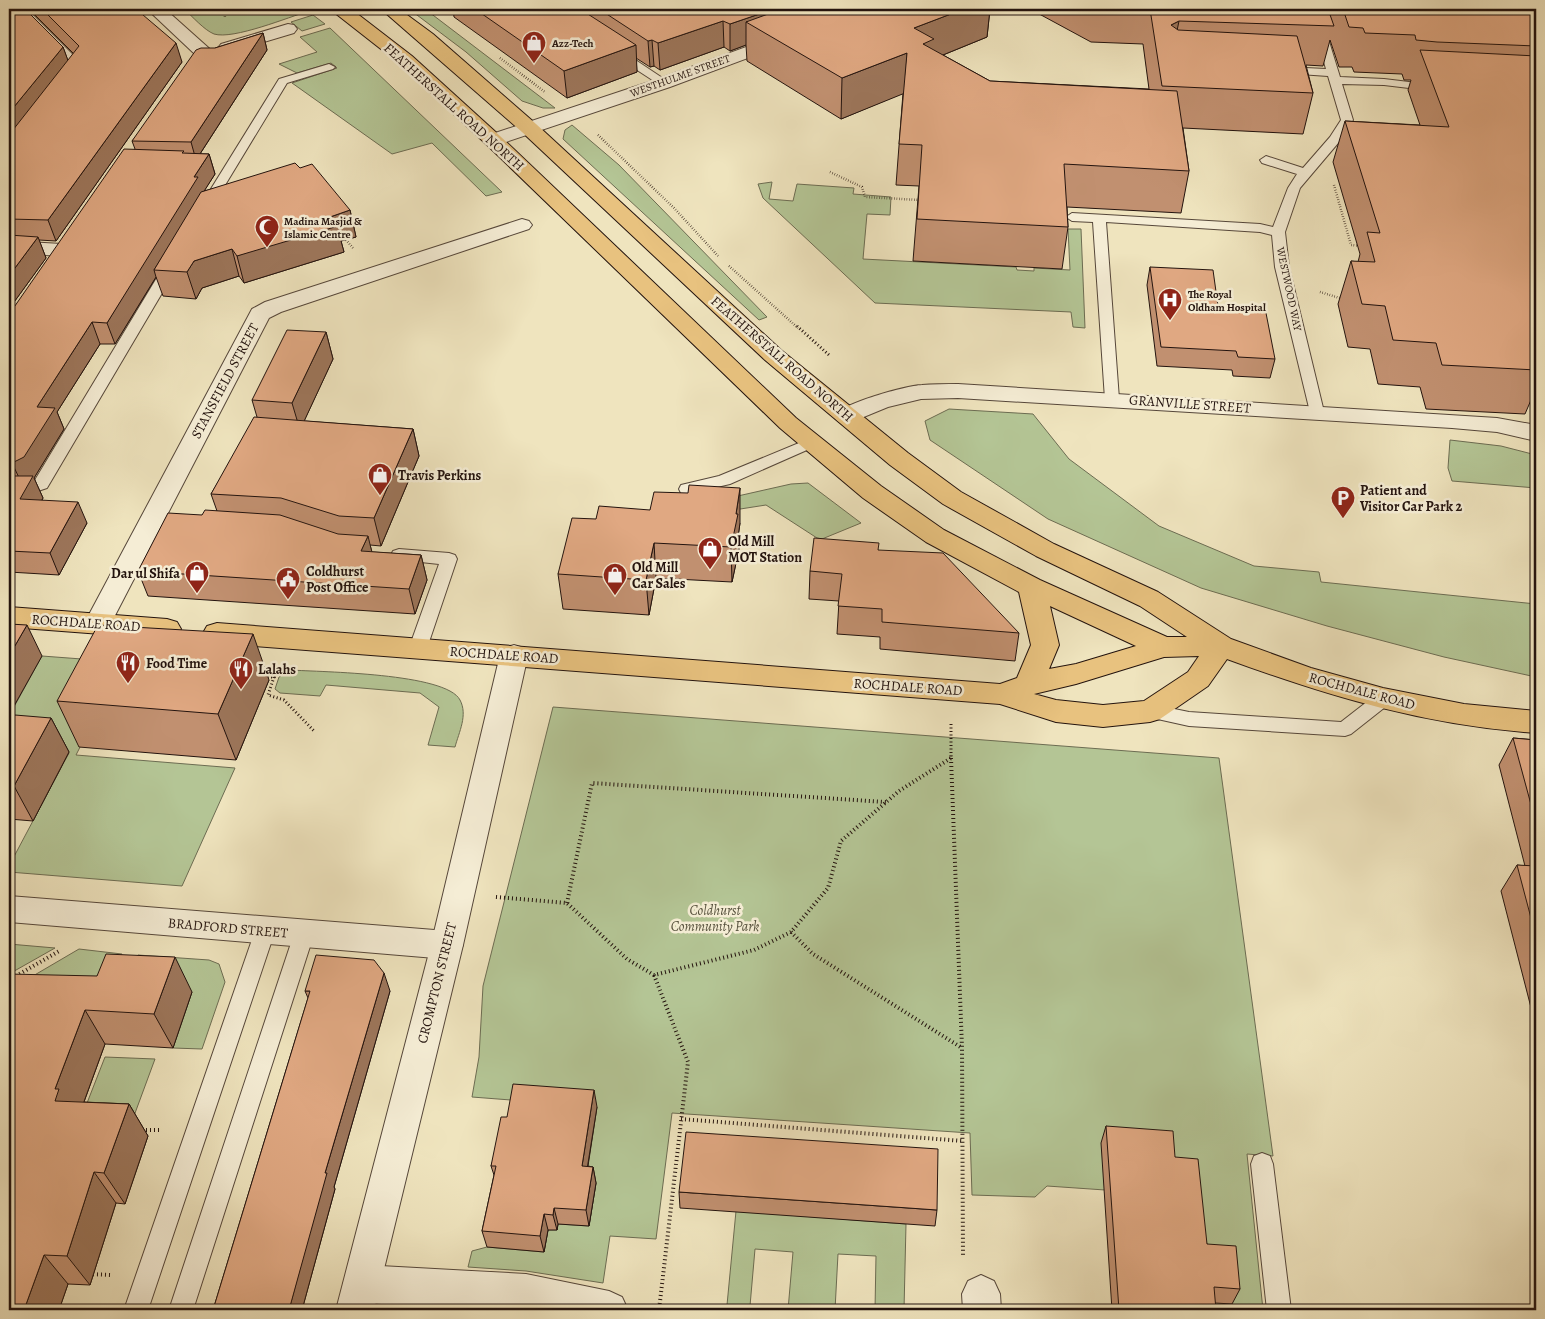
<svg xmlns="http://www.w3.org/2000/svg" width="1545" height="1319" font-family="Alegreya,serif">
<rect width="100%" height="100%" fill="#efe4be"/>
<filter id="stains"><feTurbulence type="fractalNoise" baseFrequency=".004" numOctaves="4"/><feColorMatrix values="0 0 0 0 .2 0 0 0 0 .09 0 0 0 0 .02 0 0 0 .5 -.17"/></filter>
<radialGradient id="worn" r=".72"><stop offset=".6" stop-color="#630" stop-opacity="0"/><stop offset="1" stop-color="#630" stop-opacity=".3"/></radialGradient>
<path fill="#b4c595" stroke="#6c6c52" d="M184,9h122l3,2c-20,6 -76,29 -95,23 -10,-4 -22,-18 -30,-25z
M409,9h16l130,99h-12l-21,-7 -56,-49z
M313,15l12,9 -23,7 -11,-9z
M330,28l172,164 -16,4 -54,-53 -40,11 -100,-71 45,-15 -6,-5 -34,10 -18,-9 38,-12 -17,-15z
M572,125l47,40 148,152 -8,3 -196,-181 2,-9z
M772,182l-3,17 24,2 4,-17 57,4 -1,6 38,3 -1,18 -23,-1 -4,45 153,8 1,3 17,1v-3l36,2 -2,-41h13l4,99 -12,-1 -2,-15 -196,-9 -112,-105 -5,-14z
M949,409l84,5 36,45 90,67 95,40 65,6 2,10 215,22v73l-92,-20 -117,-31 -126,-38 -153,-69 -118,-79 -5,-19z
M1450,440l51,6 35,9v33l-84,-7 -4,-13z
M808,483l53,40 -39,16 -5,-1 -51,-33 -77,12v-10l102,-23z
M42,656l53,4 21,17 -40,78 159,13 -53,118 -173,-14v-6l60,-113 -60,-6v-31z
M290,670c32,2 156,3 170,30 8,15 -1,32 -5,47l-27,-2 11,-38 -19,-14 -94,-8 -6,11 -40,-3 -5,-4 4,-12z
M553,707l666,51 54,398 -26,-2 16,156h-56l-102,-120 -58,-4 -12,11 -63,-2 -2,-62 -298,-20 -16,126 -46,-3 -7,47 -77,-12 -58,-4 4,-16 15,-4 57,5 4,-22h9l1,-6 31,2 7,-43 -21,-2 13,-75 -116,-9 7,-40 4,-71z
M9,944l46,4 -46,26z
M79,949l43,5 -21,55 -92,-19z
M138,955l71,5 10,4 6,18 -23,67 -29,-1 -48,-60z
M105,1057l50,2 -24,65 -51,-3z
M736,1211l170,13 -2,86h-29l1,-54 -38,-2 -3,56h-47l5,-58 -38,-3 -5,57 -23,-1z"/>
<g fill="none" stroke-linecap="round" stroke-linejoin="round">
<defs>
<path id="service" d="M16,9h11l57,57 -9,11h-8l-2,-2 7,-9z
M1309,9h10l21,68 44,2 50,6 6,3 -6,3 -50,-6 -42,-1 11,36 -14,22 -39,46 -15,44 4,35 35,145 -2,3h-10l-2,-3 -35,-145 -3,-32 -12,-3 -154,-10 13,177 -2,3h-10l-2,-3 -12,-177 -21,-1 -6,-4 6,-4 188,11 13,3 15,-39 9,-14 -35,-11 -2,-3 6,-4 37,12 27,-31 11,-17 -13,-44 -43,-3 -6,-3 6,-3 41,2z
M618,50l4,1 48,32 -6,3 -4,-1 -46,-30 -2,-2z
M329,64l6,3 -2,2 -46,14 -74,122 -6,4 -5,-1 -1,-3 78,-126z
M171,262l7,4 -131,222 -24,8 -14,-1v-10l13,1 13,-6 129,-214z
M811,438l5,2 3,3 -3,3 -86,38 -43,10 -6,-1 -2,-4 2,-4 38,-9z
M399,549l50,4 6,2 2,4 -30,89 -3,4 -6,2 -6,-2 -3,-4 30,-84 -46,-5 -2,-4 2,-4z
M1383,692l6,2 3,5 -3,5 -38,30 -6,2 -156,-10 -45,-10 -3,-5 3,-5 6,-2 39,8 152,10 36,-28z
M265,922l7,3 3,6 -127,379h-24l131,-379 3,-6z
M304,925l7,3 3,6 -121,376h-24l125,-376 3,-6z
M1262,1153l8,3 3,8 18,146h-24l-16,-146 3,-8z"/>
<path id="minor" d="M147,9h18l47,42 3,4 -3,4 -6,1 -6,-1z
M288,24l6,1 3,4 -3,4 -67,20 -6,-1 -3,-4 3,-4z
M782,34l6,1 3,4 -3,4 -118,44 -170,57 -7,2 -7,-2 -3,-4 3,-4 172,-57z
M522,219l7,2 3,4 -3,4 -248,83 -12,6 -162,313 -10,3 -10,-3 -3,-7 168,-315 13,-7z
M9,241l53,3 7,2 3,4 -3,4 -7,2 -53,-3z
M958,384l539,34 39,7v16l-39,-9 -45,-4 -494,-30 -37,1 -33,8 -34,14 -8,2 -8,-2 -4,-5c9,-13 71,-30 88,-31 12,-1 24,-1 36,-1z
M9,896l438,35 11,4 5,10 -5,10 -11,4 -438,-37z
M362,1265l164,9 83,17 13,6 6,13h-131l-135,-7 -13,-6 -6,-13 6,-13z
M981,1275l13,6 6,13 1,16h-38l-1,-16 6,-13z"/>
<path id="tertiary" d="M514,645l10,3 4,7 -65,290 -89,365h-38l95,-365 69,-290 4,-7z"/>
<path id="primary" d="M333,9h18l61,47 88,80 296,282 85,68 63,44 96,50 127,57h20l-47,-31 -104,-50 -93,-52 -53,-39 -125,-105 -243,-228 -141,-123h18l34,25 103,90 245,226 127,103 53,39 93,52 104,48 73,47 80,29 72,20 81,16 72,7v22c-111,-8 -205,-36 -309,-74l-19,27 -48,33 -10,3 -47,5 -47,-5 -56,-18 -783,-61 -10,-3 -4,-7 4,-7 10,-3 783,61 17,-6 14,-33 -12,-53 -93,-50 -63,-44 -83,-70 -294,-284 -86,-80 -65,-51zM1050,606l86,40 -60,18 -27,5 10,-24zM1199,656l-11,16 -44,29 -41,4 -47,-5 -22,-6 42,-10 88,-27z
M9,607l158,12 10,3 4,7 -4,7 -10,3 -158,-12z"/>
</defs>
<use href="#service" stroke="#56473a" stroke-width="2"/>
<use href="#minor" stroke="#56473a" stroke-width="2"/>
<use href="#tertiary" stroke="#56473a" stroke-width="2"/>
<use href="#primary" stroke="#23130e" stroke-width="2"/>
<path stroke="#23130e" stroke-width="2.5" stroke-dasharray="0.5 2" stroke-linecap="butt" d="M224,9l1,9
M500,58l45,34
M598,135l76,73 45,49
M830,172l32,15 3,10 55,3
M1334,185l17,60 11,1
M346,240l8,9
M729,266l69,62
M1320,292l23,7"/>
<path stroke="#23130e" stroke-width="3" stroke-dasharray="1 2.5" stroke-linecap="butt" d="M797,326l32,29
M264,677h10l7,-5
M274,677l-6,18 16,5 31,32
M951,724v33"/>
<path stroke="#23130e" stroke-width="4" stroke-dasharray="1 3" stroke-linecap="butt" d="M951,758l11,290 1,209
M496,897l71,6 60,56 27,16 100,-25 37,-18 37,-44 13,-47 58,-50 52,-33v-3
M567,903l25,-120 294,19
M791,932l22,22 149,94
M654,975l34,87 -29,248
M9,980l52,-30
M681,1119l282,22
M142,1130h19
M89,1274l22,1"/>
<use href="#service" fill="#f5edd5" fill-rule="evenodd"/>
<use href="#minor" fill="#f5edd5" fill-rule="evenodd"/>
<use href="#tertiary" fill="#f5edd5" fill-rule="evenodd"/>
<use href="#primary" fill="#e8c27f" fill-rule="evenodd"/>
</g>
<path fill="#c19070" stroke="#23130e" d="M9,9l54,38 5,14 6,-7 -45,-45h107l46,53 -126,179 -17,-1 7,18 -37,51z
M453,9h537l-3,28 -44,18 47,26 159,8 -6,-45 -52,-2 -61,-33h506v384h-2l-9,21 -99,-5 -6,-22 -42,-3 -8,-35 -22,-2 -10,-43 13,-43 7,1 2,-8 -27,-92 12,-41 75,4 -12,-35 3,-10h-7l-2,-6 -48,-2 -2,-5h-13l-9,-27 -7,26 -17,-1 7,28 -10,41 -120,-6 6,43 -8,42 -114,-6 1,20 -6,42 -149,-8 6,-75 -23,-1 7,-92 -62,26 -94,-58 -1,-16 -16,6 -6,-4 -64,23 -6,-4 -4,1 -14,-9 1,14 -70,26 -113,-81z
M263,33l4,17 -67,104h9l6,20 -11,17 96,-23 50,42 6,27 -15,4 3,11 -100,31 -5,-7 -37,12 -6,11 -33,-3 -7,-19 -41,67h-15l-43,68 7,17 -30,49 9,20 -1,2 45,23 -28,52 -50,-3v-259h1l125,-164 -3,-8 83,-93z
M1150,267l68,39 57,53 -5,19 -37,-2 -1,-6 -75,-4 -10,-81z
M326,332l7,27 -29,62 109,8 6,27 -38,90 -11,-1 2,7 49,3 6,25 -12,34 -267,-18 -10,-25 64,-56 15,-4 -6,-17 46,-77 -5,-17z
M596,519l144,4 -2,14 1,12 -7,33 -76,-4 -7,37 -86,-6 -5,-35z
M878,550l141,83 -4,28 -135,-12v-12l-43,-3 2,-33 -30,-2 1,-28z
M269,680l-33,80 -157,-13 -22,-46z
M51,718l18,34 -36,69 -24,-2v-93z
M1513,738l23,2v287l-35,-136 16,-26 8,1 -26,-101z
M9,974l183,18 -19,56 -68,-4 -21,58 45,2 19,32 -23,68 -9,-1 -26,82 -22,-1 -9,26h-50z
M305,991h85l-56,196 1,2 -33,121h-89l95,-312z
M597,1107l-9,59 5,1 3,16 -7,43 -31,-2 -1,6h-9l-4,22 -57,-5 -5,-16 12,-56 -3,-9 16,-49z
M1106,1126l69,31 32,87 33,45 -8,15 -17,-1 1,7h-104l-11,-167z
M679,1192l258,18 -2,16 -255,-18z"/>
<path fill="#9d765b" stroke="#23130e" d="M774,9h64l-92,13v23l-16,6v-27z
M964,9h26l-3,28 -54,22 -19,-31z
M723,21l1,26 -64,23 -2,-27z
M1179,21l-8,39v-35z
M263,33l4,17 -71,110 -5,-18z
M652,40l2,26 -4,1 -2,-26z
M176,43l6,19 -126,179 -8,-21z
M636,45l1,27 -70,26 -3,-27z
M63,47l7,19 -61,76v-29z
M907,53l-2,40 -64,26 1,-41z
M209,154l6,20 -61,96 2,7 -41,67 -8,-21 87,-146z
M350,210l6,27 -15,4 3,11 -100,31 -7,-27 93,-39z
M38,237l8,21 -37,51v-33z
M232,249l7,27 -37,12 -6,11 -9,-27 7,-11z
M92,322l8,22 -43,68 7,17 -30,49 9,20 -13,22 -10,-21 2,-15 -10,-21 25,-56z
M326,332l7,27 -33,71 -8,-27z
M413,429l6,27 -38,90 -7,-28z
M740,488v35l-2,14 1,12 -7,33 -1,-35z
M78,502l9,21 -28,52 -9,-22z
M368,536l6,25 -13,-10z
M654,543l2,35 -7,37 -3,-35z
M421,555l6,25 -12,34 -6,-25z
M27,625l15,31 -33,59v-59z
M253,634l16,46 -33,80 -18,-46z
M51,718l18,34 -36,69 -19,-35z
M175,957l17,35 -19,56 -19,-34z
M384,973l6,18 -56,196 1,2 -33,121h-13l36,-137z
M85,1010l20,34 -27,74 -23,-17v-12z
M594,1090l3,17 -12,75 -3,-16z
M129,1104l19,32 -23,68 -21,-31z
M593,1167l3,16 -7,43 -3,-16z
M94,1172l22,31 -26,82 -23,-29z
M554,1208l4,16 -1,6 -4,-15z
M544,1214l4,16 -4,22 -4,-16z
M44,1255l24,29 -9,26h-35z"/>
<path fill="#e0a882" stroke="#23130e" d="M9,9h16l38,38 -54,66z
M42,9h94l40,34 -128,177 -39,-1v-84l70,-89z
M475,9h105l56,36 -72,26z
M599,9h175l-44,15 -7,-3 -65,22 -6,-3 -4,1z
M782,9h182l-50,19 20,11 -11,5 67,37 187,10 12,80 -125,-7 4,63 -151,-8 5,-74 -23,-1 8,-91 -65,25 -96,-56z
M1150,9h178l6,17 -155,-5 -8,4 7,5 119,6 16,57 -151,-7z
M1343,9h193v37l-99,-4 -21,-2 -1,-5 -50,-2 -2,-5 -14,-1z
M263,33l-72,109 -59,-1 64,-91 5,-2h14z
M1420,50l116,6v292h-1l1,3v19l-94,-5 -6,-22 -43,-3 -8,-34 -23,-2 -11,-43 24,1 -8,-30 13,1 -35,-112 104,6z
M124,149l60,2 -2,2 27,1 -15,23h4l-91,146 -15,-1 -55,85 18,1 -31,49 -12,6 -3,-1v-149h1z
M295,163l5,5 12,-4 38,46 -20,7 8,9 -101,30 -5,-7 -38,12 -7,11 -33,-2 47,-78z
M9,235l29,2 -29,39z
M1150,267l63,3 5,36 47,2 10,51 -37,-2 -2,-6 -75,-4z
M287,330l39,2 -34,71 -40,-3z
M254,417l159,12 -39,89 -35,-2 -58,-18 -70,-4z
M9,476h24l-13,23 58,3 -28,51 -41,-2z
M689,485l51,3 -4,26h2l-7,33 -77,-4 -8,37 -88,-6 14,-56 24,1 3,-13 51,4 4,-18 34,1z
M205,510l75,5 58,19 30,2 -7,15 60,4 -12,34 -271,-18 30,-58 34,2z
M814,538l65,5 -1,7 65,3 76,80 -137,-11v-13l-44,-3 4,-32 -32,-3z
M9,624l18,1 -18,31z
M98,625l155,9 -35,80 -161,-13z
M15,715l36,3 -37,68h-5v-60z
M1513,738l23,2v83z
M1517,865l19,1v71z
M106,954l69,3 -21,57 -69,-4 -30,79h4l-4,12 74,3 -25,69 -10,-1 -27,84 -23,-1 -20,55h-15v-147l5,-15h-5v-174l88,2z
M316,955l58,5 10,13 -59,200h2l-38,137h-76l97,-319h-5z
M513,1084l81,6 -12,76 11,1 -7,43 -32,-2 -1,7 -9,-1 -4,22 -58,-5 14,-65h-5l10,-49h6z
M1106,1126l67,5 2,26 23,2 9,85 29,2 4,43 -26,-2 2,23h-97z
M686,1132l252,17 -1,61 -258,-18z"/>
<defs>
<symbol id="shop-pin" viewBox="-11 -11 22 30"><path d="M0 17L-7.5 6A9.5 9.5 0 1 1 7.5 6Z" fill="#8f2418" stroke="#f5edd5"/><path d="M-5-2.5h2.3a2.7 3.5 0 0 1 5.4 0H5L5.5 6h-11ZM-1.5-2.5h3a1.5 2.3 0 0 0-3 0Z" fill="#fff"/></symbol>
<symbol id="mosque-pin" viewBox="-11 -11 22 30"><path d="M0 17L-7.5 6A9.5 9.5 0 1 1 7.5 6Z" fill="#8f2418" stroke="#f5edd5"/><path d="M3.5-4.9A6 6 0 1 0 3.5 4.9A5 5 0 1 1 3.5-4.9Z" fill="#fff"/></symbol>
<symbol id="hospital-pin" viewBox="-11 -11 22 30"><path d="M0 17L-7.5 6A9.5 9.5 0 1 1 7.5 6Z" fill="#8f2418" stroke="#f5edd5"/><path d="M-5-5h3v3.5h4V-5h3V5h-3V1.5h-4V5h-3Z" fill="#fff"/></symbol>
<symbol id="parking-pin" viewBox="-11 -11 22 30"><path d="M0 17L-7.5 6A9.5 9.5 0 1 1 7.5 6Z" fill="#8f2418" stroke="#f5edd5"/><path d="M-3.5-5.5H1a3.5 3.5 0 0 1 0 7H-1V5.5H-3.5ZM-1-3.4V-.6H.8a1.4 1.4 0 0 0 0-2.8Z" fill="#fff"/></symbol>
<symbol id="civic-pin" viewBox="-11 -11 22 30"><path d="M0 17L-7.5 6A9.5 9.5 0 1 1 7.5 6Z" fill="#8f2418" stroke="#f5edd5"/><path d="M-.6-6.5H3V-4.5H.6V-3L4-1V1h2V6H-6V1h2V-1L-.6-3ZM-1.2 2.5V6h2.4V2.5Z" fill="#fff"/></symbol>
<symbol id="restaurant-pin" viewBox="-11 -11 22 30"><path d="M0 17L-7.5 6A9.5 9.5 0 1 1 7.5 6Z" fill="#8f2418" stroke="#f5edd5"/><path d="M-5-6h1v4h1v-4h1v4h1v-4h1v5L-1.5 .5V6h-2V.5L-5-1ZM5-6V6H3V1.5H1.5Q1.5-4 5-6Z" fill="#fff"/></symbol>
</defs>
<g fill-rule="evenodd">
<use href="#shop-pin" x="520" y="29" width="28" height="38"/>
<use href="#mosque-pin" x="253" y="213" width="28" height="38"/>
<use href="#hospital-pin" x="1156" y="286" width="28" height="38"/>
<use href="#shop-pin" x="366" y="461" width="28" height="38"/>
<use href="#parking-pin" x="1329" y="484" width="28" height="38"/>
<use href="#shop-pin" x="696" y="535" width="28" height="38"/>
<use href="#shop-pin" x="183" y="559" width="28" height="38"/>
<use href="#shop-pin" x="601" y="561" width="28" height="38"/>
<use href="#civic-pin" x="274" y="565" width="28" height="38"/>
<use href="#restaurant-pin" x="114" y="649" width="28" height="38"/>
<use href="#restaurant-pin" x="227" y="655" width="28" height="38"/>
</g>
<g text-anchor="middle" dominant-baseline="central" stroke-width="5" stroke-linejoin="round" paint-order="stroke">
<g font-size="11" font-weight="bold" fill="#23130e" stroke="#f5edd5" text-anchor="start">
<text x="552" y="43">Azz-Tech</text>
<text x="284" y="221">Madina Masjid &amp;<tspan x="284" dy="13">Islamic Centre</tspan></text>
<text x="1188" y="294">The Royal<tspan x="1188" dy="13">Oldham Hospital</tspan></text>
</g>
<g font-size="11" fill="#23130e" stroke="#f5edd5">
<text transform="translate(680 76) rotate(-20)">WESTHULME STREET</text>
<text transform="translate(1289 289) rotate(78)">WESTWOOD WAY</text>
</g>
<g font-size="14" fill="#23130e" stroke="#f5edd5">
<text transform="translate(454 107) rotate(42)">FEATHERSTALL ROAD NORTH</text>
<text transform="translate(782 359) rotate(41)">FEATHERSTALL ROAD NORTH</text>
<text transform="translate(225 381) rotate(-62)">STANSFIELD STREET</text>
<text transform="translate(1190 404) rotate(4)">GRANVILLE STREET</text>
<text transform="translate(86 623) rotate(4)">ROCHDALE ROAD</text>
<text transform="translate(504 655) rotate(4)">ROCHDALE ROAD</text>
<text transform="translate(908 687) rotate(4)">ROCHDALE ROAD</text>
<text transform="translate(1362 691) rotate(15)">ROCHDALE ROAD</text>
<text transform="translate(228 928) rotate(5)">BRADFORD STREET</text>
<text transform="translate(437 983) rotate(-76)">CROMPTON STREET</text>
</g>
<g font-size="14" font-weight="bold" fill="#23130e" stroke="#f5edd5" text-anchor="start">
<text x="398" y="475">Travis Perkins</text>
<text x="1360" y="490">Patient and<tspan x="1360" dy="16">Visitor Car Park 2</tspan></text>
<text x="728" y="541">Old Mill<tspan x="728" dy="16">MOT Station</tspan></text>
<text x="632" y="567">Old Mill<tspan x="632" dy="16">Car Sales</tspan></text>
<text x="306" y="571">Coldhurst<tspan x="306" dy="16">Post Office</tspan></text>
<text x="180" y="573" text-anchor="end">Dar ul Shifa</text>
<text x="146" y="663">Food Time</text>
<text x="258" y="669">Lalahs</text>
</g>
<g font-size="14" font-style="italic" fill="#56513d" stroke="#f5edd5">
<text x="715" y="910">Coldhurst<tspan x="715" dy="16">Community Park</tspan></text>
</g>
</g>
<rect width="1545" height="1319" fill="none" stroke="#efe4be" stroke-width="30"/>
<rect x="10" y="10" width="1525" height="1299" fill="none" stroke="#23130e" stroke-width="2.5"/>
<rect x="15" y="15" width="1515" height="1289" fill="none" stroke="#23130e"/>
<rect width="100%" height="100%" filter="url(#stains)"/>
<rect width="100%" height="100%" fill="url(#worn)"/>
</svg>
